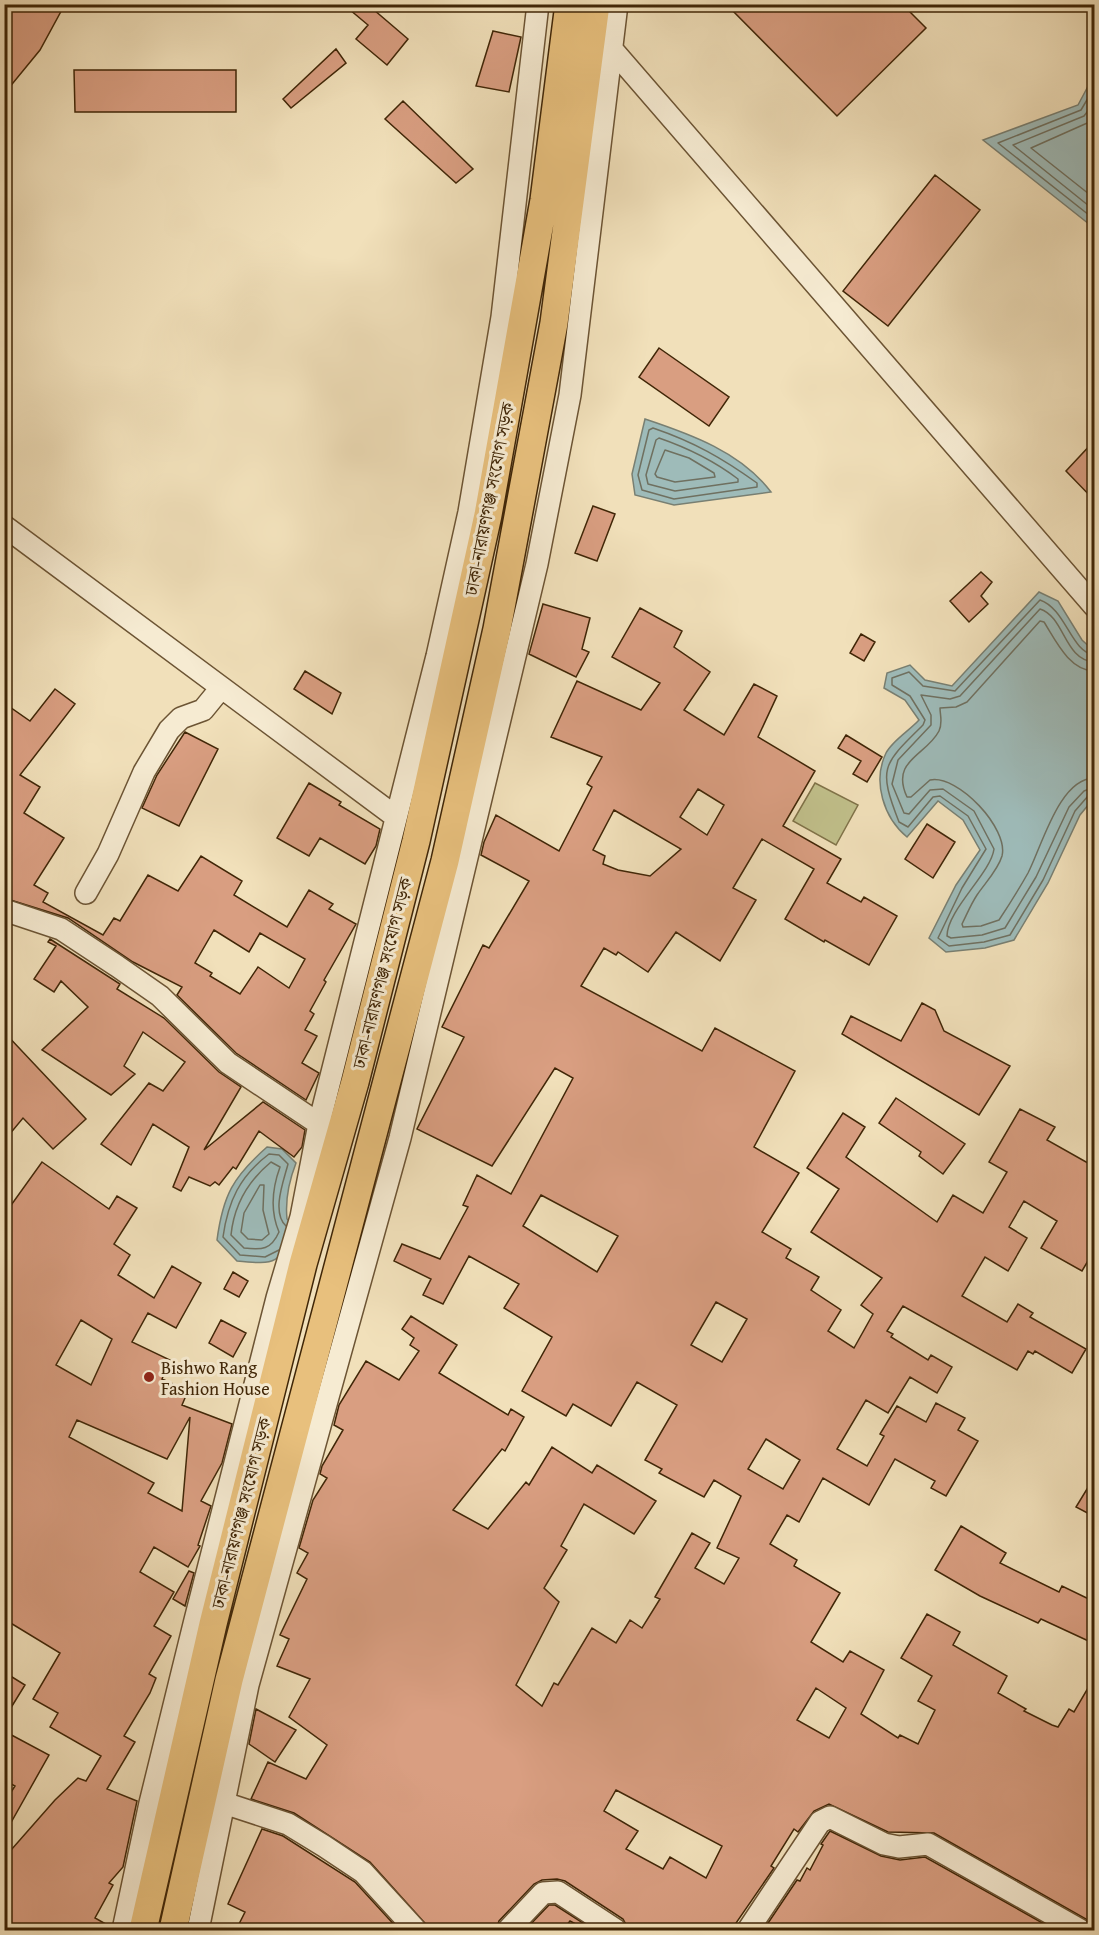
<svg xmlns="http://www.w3.org/2000/svg" width="1099" height="1935" font-family="'Gentium Book Plus','Noto Serif Bengali',serif">
<rect width="100%" height="100%" fill="#f1e0ba"/>
<filter id="stains"><feTurbulence type="fractalNoise" baseFrequency=".00333" numOctaves="4"/><feColorMatrix values="0 0 0 0 .2 0 0 0 0 .09 0 0 0 0 .02 0 0 0 .5 -.17"/></filter>
<radialGradient id="worn" r=".72"><stop offset=".6" stop-color="#630" stop-opacity="0"/><stop offset="1" stop-color="#630" stop-opacity=".3"/></radialGradient>
<path fill="#c1c08b" stroke="#807349" stroke-width="1.5" d="M815,783l43,22 -22,40 -43,-24z"/>
<path fill="#9ebbb9" stroke="#787f72" stroke-width="1.5" d="M1094,75v153l-111,-88 95,-35z
M645,419c45,15 96,33 126,73l-97,13 -39,-10 -3,-21z
M1039,592l19,9 24,39 12,11v147l-14,17 -32,68 -34,57 -29,8 -39,4 -17,-14 27,-53 24,-35 -17,-30 -25,-19 -31,36c-23,-19 -35,-55 -21,-84 6,-12 24,-23 33,-33l-14,-20 -21,-12 3,-15 23,-8 15,15 27,6z
M267,1147l15,2 14,14c-7,18 -11,36 -9,56l9,8c-17,37 -19,38 -59,34l-20,-21c6,-45 16,-63 50,-93z"/>
<g fill="none" stroke-linecap="round" stroke-linejoin="round">
<path stroke="#6f7060" stroke-width="1.5" d="M1094,88l-13,22 -83,33 96,76
M1094,103l-10,13 -71,29 81,65
M1094,120l-63,28 63,50
M653,428c41,14 69,30 104,55v4l-83,12 -32,-9 -4,-15 11,-45z
M659,438c29,10 54,22 79,41v3l-63,9 -27,-7 -2,-9 10,-35z
M665,450l24,8 25,15 1,4 -40,5 -18,-5 -2,-3z
M1094,655c-23,-3 -28,-46 -54,-55l-85,91 -32,-5 -14,-14 -17,6v7l18,11 15,24 -2,5c-41,40 -45,43 -24,97l9,5 25,-30 7,-1 28,20 18,33 -24,39 -24,50 11,8 35,-4 26,-7 33,-55 32,-69 13,-15 6,-1
M1094,662c-30,-2 -29,-45 -54,-53l-80,87 -10,3 -29,-4 10,20v10l-33,35 -6,24 12,29 5,1 21,-24 13,-1 31,22 20,38c-3,24 -47,61 -47,87l4,2 31,-3 23,-7 31,-51 33,-70 15,-16 10,-4
M1094,671c-25,-1 -38,-30 -50,-49l-4,-1 -73,81 -11,5 -16,1c0,7 3,15 -1,23 -13,25 -49,29 -32,66h4l19,-17c28,-6 79,49 72,76 -4,14 -17,27 -25,39 -6,9 -10,19 -15,29l1,3 18,-1 18,-6c10,-15 20,-31 29,-47 14,-27 31,-94 66,-95
M271,1162l9,5c-8,22 -10,44 -1,65 -8,18 -17,18 -35,16l-13,-13c3,-30 17,-54 40,-73z
M264,1185l-1,25 6,24 -7,6 -14,-1 -7,-7 3,-19 16,-28z
M279,1250l-14,7 -25,-2 -17,-18c5,-36 17,-61 46,-83l10,1 9,9c-4,16 -17,48 -2,62"/>
</g>
<path fill="#d99e81" stroke="#402607" stroke-width="1.5" fill-rule="evenodd" d="M17,4h48l-25,46 -36,44v-70z
M343,4h24l41,35 -21,26 -31,-26 12,-14z
M726,4h176l24,24 -89,88z
M493,31l28,6 -12,55 -33,-6z
M336,49l10,14 -55,45 -8,-9z
M74,70h162v42h-161z
M403,101l70,68 -17,14 -71,-64z
M935,175l45,35 -92,116 -45,-35z
M659,348l70,49 -20,29 -70,-49z
M1095,440v61l-29,-30z
M593,506l22,8 -18,47 -22,-8z
M981,572l11,10 -11,14 7,8 -19,18 -19,-21z
M543,604l47,14 -8,31 7,3 -13,25 -47,-23z
M640,608l42,23 -8,16 36,25 -26,38 40,25 30,-51 23,12 -19,41 57,34 -32,55 58,33 -14,24 34,19 3,-5 33,19 -28,49 -44,-25 -1,2 -39,-23 29,-50 -52,-30 -29,49 23,12 -36,61 -44,-29 -28,40 -30,-20 -2,3 -12,-7 -23,38 121,65 13,-23 80,43 -41,76 45,26 -37,59 29,17 -5,9 33,19 -8,13 30,20 -13,21 26,17 19,-34 -12,-9 21,-27 -71,-46 28,-43 -32,-21 36,-55 22,14 -19,30 91,65 16,-27 30,18 24,-41 -18,-10 31,-53 35,18 -8,13 48,27v82l-13,22 -41,-23 16,-27 -33,-20 -15,26 18,11 -19,33 -23,-14 -23,39 45,26 11,-18 15,9 -3,4 56,32 -14,24 -37,-22 -2,3 -5,-3 -11,19 -114,-64 -16,25 6,3 -2,3 37,23 3,-5 21,12 -15,26 -27,-16 -22,36 -22,-13 -29,49 30,17 17,-30 -4,-2 17,-28 29,16 10,-19 29,15 -7,12 20,11 -32,55 -15,-8 4,-7 -40,-22 -26,46 -46,-27 -24,44 -12,-7 -17,29 27,16 -3,6 46,27 -29,49 32,20 7,-11 34,19 -23,44 37,24 2,-3 18,9 17,-34 -17,-9 14,-25 -31,-18 26,-44 33,18 -7,13 54,31 -9,17 28,16 -2,2 28,14 6,2 11,-18 5,3 21,-36v247l-3,5 -6,-9 -152,-86 -46,-1 -59,-28 -15,7 -16,21 -4,-3 -23,37 3,2 -38,55 -2,7h-105l-6,-11 -58,-38 -8,-2 -15,1 -8,4 -35,37 -3,9h-65l-61,-68 -76,-49 -43,-14 17,-37 38,17 21,-34 -38,-28 21,-38 -33,-13 12,-27 -9,-4 27,-56 -10,-6 11,-20 -9,-5 14,-48 14,-22 -7,-4 2,-8 21,-36 -9,-5 5,-20 27,-44 33,19 20,-29 -9,-6 4,-7 -12,-9 9,-13 46,29 -18,28 69,42 3,-6 13,8 -19,34 -3,-2 -49,61 35,19 38,-47 3,3 23,-38 40,26 5,-8 59,36 -22,33 -50,-30 -23,42 6,4 -23,38 15,14 -43,83 26,21 12,-23 4,2 34,-57 24,15 14,-23 12,8 18,-29 -5,-2 37,-64 18,10 -15,25 29,16 15,-26 -22,-10 24,-52 -27,-16 -10,17 -45,-24 3,-4 -17,-9 32,-55 -40,-23 -26,44 -38,-22 -7,12 -44,-25 30,-54 -48,-29 15,-24 -50,-28 -26,48 -20,-9 8,-16 -37,-18 8,-17 38,15 28,-52 -5,-2 14,-30 34,19 62,-116 -18,-10 -63,98 -75,-37 47,-92 -22,-10 41,-82 6,3 40,-67 -48,-26 3,-13 12,-27 63,36 33,-64 -5,-3 15,-27 -51,-20 26,-56 64,29 19,-27 -48,-26zM698,789l26,16 -17,30 -27,-18zM614,810l67,39 -31,27 -32,-6 -15,-6 2,-8 -12,-6zM541,1195l77,41 -21,36 -74,-46zM716,1302l31,17 -25,43 -31,-17zM766,1439l34,21 -17,29 -35,-20zM816,1688l30,20 -17,30 -32,-18zM616,1790l106,56 -16,32 -36,-21 -7,12 -37,-20 12,-18 -34,-20z
M861,634l14,8 -11,19 -14,-8z
M305,671l36,22 -9,21 -38,-25z
M55,689l20,15 -55,71 20,12 -16,26 40,25 -30,47 14,8 -5,9 60,33 11,-17 6,3 28,-46 30,16 23,-35 41,25 -8,14 53,32 22,-37 24,14 -4,5 27,15 -32,56 2,2 -16,29 4,3 -9,16 12,6 -15,27 17,10 -13,27 -70,-47 -59,-58 5,-8 -49,-25 -65,-44 -64,-20v-195l26,18zM214,930l35,22 11,-19 45,26 -16,29 -31,-21 -18,27 -30,-18 2,-3 -17,-10z
M185,732l33,17 -39,77 -37,-18 15,-33z
M846,735l36,22 -15,25 -14,-8 8,-13 -23,-13z
M309,783l32,19 -2,3 41,24 -4,17 -11,18 -45,-26 -11,18 -32,-18z
M927,824l28,18 -22,36 -28,-19z
M50,939l70,45 -3,5 47,29 55,54 22,15 -37,63 59,-48 42,28 -3,17 -8,10 -35,-26 -23,38 -3,-2 -14,18 -4,-3 -5,4 -21,-9 -8,14 -8,-4 16,-40 -36,-23 -22,41 -30,-21 48,-61 14,8 22,-29 -42,-30 -19,34 11,8 -24,21 -69,-45 46,-43 -27,-26 -7,11 -20,-13 22,-33 -8,-4z
M922,1003l13,7 9,21 66,35 -31,49 -137,-81 9,-18 50,25z
M4,1032l82,87 -33,30 -30,-31 -19,23z
M896,1098l69,46 -22,30 -24,-18 2,-4 -42,-29z
M42,1162l67,47 8,-13 20,12 -23,36 16,11 -12,20 36,23 18,-32 29,17 -25,45 -28,-15 -16,29 38,18 -8,19 26,12 -6,14 50,19 -10,39 -21,38 10,5 -13,39 2,1 -12,21 -34,-20 -14,25 34,20 -20,34 17,10 -22,38 7,4 -6,15 -26,43 11,6 -28,47 30,12 -14,66 -14,16 4,2 -18,33 16,9v3h-107v-72l51,-58 23,-22 8,3 15,-25 -51,-29 8,-14 -25,-14 27,-46 -56,-34v-404zM81,1320l31,19 -21,46 -35,-20zM190,1417l-8,94 -34,-18 6,-10 -85,-46 8,-17 90,39z
M233,1272l15,9 -9,16 -15,-8z
M221,1320l25,13 -13,24 -24,-14z
M1095,1476v41l-19,-10z
M961,1526l45,27 -6,10 59,29 3,-6 33,16v42l-54,-25 -3,4 -58,-27 -45,-26z
M189,1571l5,2 -9,33 -12,-7z
M4,1672l21,13 -21,34z
M256,1709l40,21 -21,32 -26,-18z
M4,1731l45,24 -45,80v-32l11,-17 -11,-6z
M262,1829l21,7 72,46 44,48h-163l9,-18 -17,-8z
M830,1831l51,25 19,4 25,-3 130,73 -291,-1 33,-49 3,1 7,-13 3,2 13,-25 -2,-1z
M549,1905h6l39,25h-7l-17,-9 -7,9h-38z"/>
<g fill="none" stroke-linecap="round" stroke-linejoin="round">
<defs>
<path id="minor" d="M604,44l7,4 483,558
M4,526l392,291
M86,893l22,-39 36,-82 25,-42 12,-12 22,-8 18,-22
M4,910l57,19 56,37 43,30 68,67 100,67
M224,1803l64,21 36,22 39,26 53,58
M123,1930l27,-127 45,-183 82,-322 24,-81 18,-93 118,-468 32,-144 33,-195 36,-313
M198,1930l50,-245 152,-547 137,-574 33,-169 47,-391
M508,1930l35,-37 15,-1 58,38
M748,1930l72,-108 10,-5 54,27 15,3 29,-3 152,86"/>
<path id="major" d="M143,1930l70,-306 90,-360 52,-182 61,-241 72,-326 56,-315 25,-196
M173,1930l56,-250 216,-819 52,-232 57,-306 42,-319"/>
</defs>
<use href="#minor" stroke="#6c5434" stroke-width="24"/>
<use href="#major" stroke="#402607" stroke-width="30"/>
<use href="#minor" stroke="#f6ebd2" stroke-width="21"/>
<use href="#major" stroke="#e8c07d" stroke-width="27"/>
</g>
<circle fill="#8f2418" stroke="#f6ebd2" stroke-width="2" cx="149" cy="1377" r="6"/>
<g text-anchor="middle" dominant-baseline="central" stroke-width="6" stroke-linejoin="round" paint-order="stroke">
<g font-size="18" fill="#402607" stroke="#f6ebd2">
<text transform="translate(489 499) rotate(-79)">ঢাকা-নারায়ণগঞ্জ সংযোগ সড়ক</text>
<text transform="translate(382 973) rotate(-76)">ঢাকা-নারায়ণগঞ্জ সংযোগ সড়ক</text>
<text transform="translate(241 1513) rotate(-76)">ঢাকা-নারায়ণগঞ্জ সংযোগ সড়ক</text>
</g>
<g font-size="18" fill="#402607" stroke="#f6ebd2" text-anchor="start">
<text x="161" y="1367">Bishwo Rang<tspan x="161" dy="21">Fashion House</tspan></text>
</g>
</g>
<rect width="1099" height="1935" fill="none" stroke="#f1e0ba" stroke-width="24"/>
<rect x="6" y="6" width="1087" height="1923" fill="none" stroke="#402607" stroke-width="3"/>
<rect x="12" y="12" width="1075" height="1911" fill="none" stroke="#402607" stroke-width="1.5"/>
<rect width="100%" height="100%" filter="url(#stains)"/>
<rect width="100%" height="100%" fill="url(#worn)"/>
</svg>
